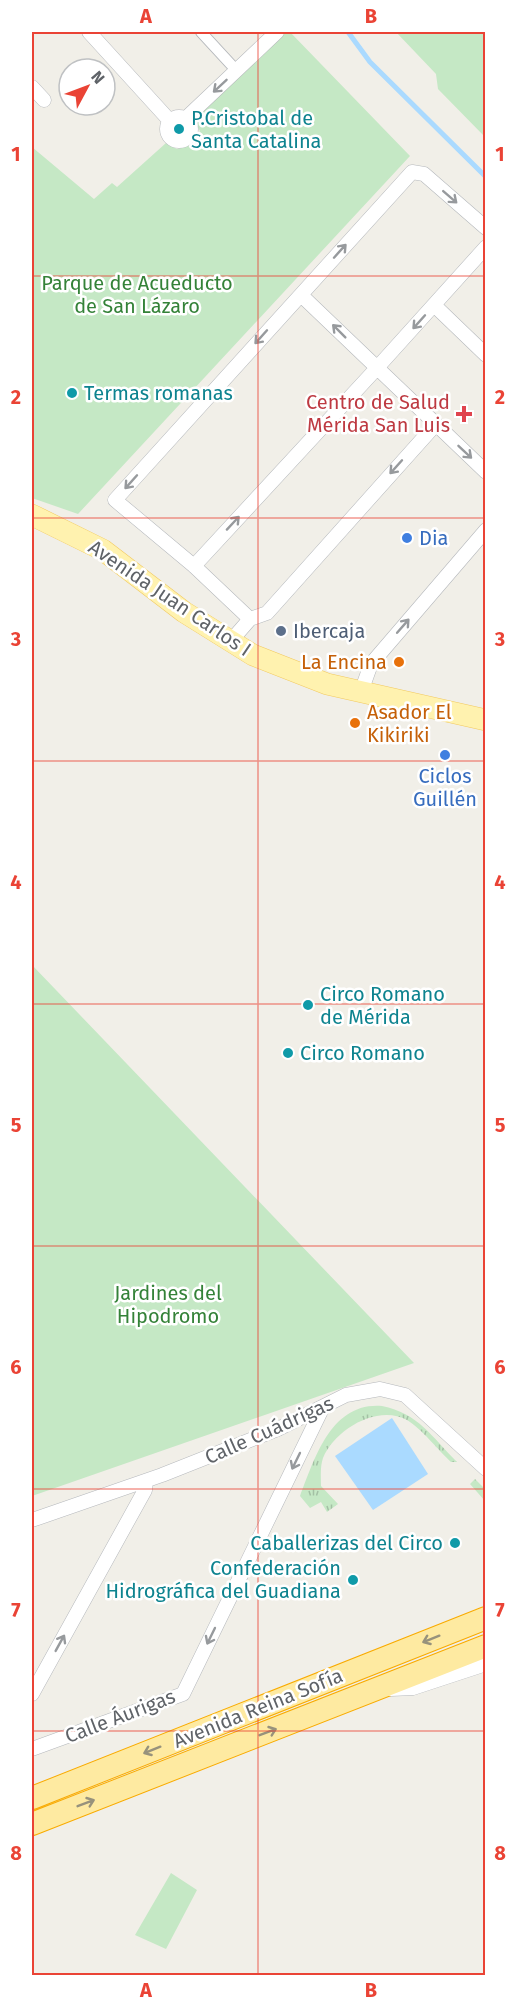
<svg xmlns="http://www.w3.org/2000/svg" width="517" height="2007" font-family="'Fira Sans',sans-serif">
<defs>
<pattern id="grass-tufts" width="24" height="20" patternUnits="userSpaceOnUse" patternTransform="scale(1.5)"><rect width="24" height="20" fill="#c5e8c5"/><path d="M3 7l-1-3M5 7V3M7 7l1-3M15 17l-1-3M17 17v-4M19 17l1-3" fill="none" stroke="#a3c0a4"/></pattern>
</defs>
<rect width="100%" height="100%" fill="#f1efe8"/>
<path fill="url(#grass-tufts)" d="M382,1406c36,7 50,31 75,56h-6c-12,-11 -30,-34 -44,-42 -29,-16 -72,9 -84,38 -3,9 -2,18 -2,28l17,18 -11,8 -6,-10 -11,6 -10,-12c15,-38 31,-94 82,-90z
M475,1479l10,10v12l-15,-17z"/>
<path fill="#c5e8c5" d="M285,32h5l120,124 -332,358 -46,-16v-351l62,52 18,-16 5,4 49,-44 11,6 15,-4 8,-14 -7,-13z
M396,32h89v105l-47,-48 -2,-15z
M32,965l382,398 -382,133z
M171,1873l26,17 -31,59 -31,-14z"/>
<path fill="#aadaff" d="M392,1418l36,56 -55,36 -38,-54z"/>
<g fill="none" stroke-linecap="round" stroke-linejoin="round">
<path stroke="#aadaff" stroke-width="5" d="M348,32l22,30 116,115"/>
<defs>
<path id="pedestrian" d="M201,32l35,38"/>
<path id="minor" d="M89,32l81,89
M32,87l12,13
M167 129a12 12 0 1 1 24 0a12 12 0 1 1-24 0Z
M185,119l92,-87
M301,295l185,177
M434,305l52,50
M194,566l182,-197 110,-122
M250,619l-56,-53 -79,-66 297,-328 12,2 62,54
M230,642l20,-23 17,-6 169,-189
M361,692l10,-28 115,-134
M32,1520l130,-45 116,-46 68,-34 34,-6 25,6 81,74
M391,1689l22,-1 73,-24
M32,1694l113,-204 1,-9
M32,1749l151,-55 139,-285"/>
<path id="primary" d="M32,515l71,35 81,62 69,43 74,29 159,36"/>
<path id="trunk" d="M32,1798l454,-180
M32,1824l454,-178"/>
</defs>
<use href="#pedestrian" stroke="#b5b8bc" stroke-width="12"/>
<use href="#minor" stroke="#b5b8bc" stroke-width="15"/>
<use href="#primary" stroke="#f2c960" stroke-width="22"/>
<use href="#trunk" stroke="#f9ab00" stroke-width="24"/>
<use href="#pedestrian" stroke="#fff" stroke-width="10"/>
<use href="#minor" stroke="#fff" stroke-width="14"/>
<use href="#primary" stroke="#fff2af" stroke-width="21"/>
<use href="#trunk" stroke="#feeaa1" stroke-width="22"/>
</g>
<defs><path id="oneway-shaft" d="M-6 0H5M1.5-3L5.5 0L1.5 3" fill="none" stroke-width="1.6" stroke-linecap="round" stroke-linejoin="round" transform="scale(1.5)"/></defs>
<g stroke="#979a9d">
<use href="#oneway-shaft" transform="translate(220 86) rotate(137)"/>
<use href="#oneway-shaft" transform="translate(450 197) rotate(41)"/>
<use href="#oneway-shaft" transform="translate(340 251) rotate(-48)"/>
<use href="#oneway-shaft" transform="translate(419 322) rotate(132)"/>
<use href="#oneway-shaft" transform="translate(339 331) rotate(-135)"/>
<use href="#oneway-shaft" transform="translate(261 337) rotate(132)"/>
<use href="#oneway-shaft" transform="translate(465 452) rotate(43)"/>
<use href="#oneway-shaft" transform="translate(396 467) rotate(132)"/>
<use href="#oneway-shaft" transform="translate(131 482) rotate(132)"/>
<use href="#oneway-shaft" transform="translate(233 523) rotate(-47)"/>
<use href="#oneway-shaft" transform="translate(403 626) rotate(-49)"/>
<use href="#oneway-shaft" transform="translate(296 1461) rotate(116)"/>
<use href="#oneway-shaft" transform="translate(211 1636) rotate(116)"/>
<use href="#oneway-shaft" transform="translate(60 1643) rotate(-61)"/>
</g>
<g stroke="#97927c">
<use href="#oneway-shaft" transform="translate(431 1639) rotate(158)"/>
<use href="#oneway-shaft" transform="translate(268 1732) rotate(-21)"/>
<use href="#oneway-shaft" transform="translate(152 1750) rotate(158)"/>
<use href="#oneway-shaft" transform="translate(86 1803) rotate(-21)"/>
</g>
<path fill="none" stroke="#ea4335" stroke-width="1.5" stroke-opacity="0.55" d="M258,32v1944M32,276h454M32,518h454M32,761h454M32,1004h454M32,1246h454M32,1489h454M32,1731h454"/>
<g fill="#0f9aa8" stroke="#fff" stroke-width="2">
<circle cx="179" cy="129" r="6"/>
<circle cx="72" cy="393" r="6"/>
<circle cx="308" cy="1005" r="6"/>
<circle cx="288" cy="1053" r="6"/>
<circle cx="455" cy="1543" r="6"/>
<circle cx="353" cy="1580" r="6"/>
</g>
<path fill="#e0444e" stroke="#fff" stroke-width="2" d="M461 405h6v6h6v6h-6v6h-6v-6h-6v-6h6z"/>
<g fill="#3f7fe0" stroke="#fff" stroke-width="2">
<circle cx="407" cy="538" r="6"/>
<circle cx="445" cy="755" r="6"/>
</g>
<circle fill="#5c6f8a" stroke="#fff" stroke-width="2" cx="281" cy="631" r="6"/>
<g fill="#e8710a" stroke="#fff" stroke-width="2">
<circle cx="399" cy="662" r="6"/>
<circle cx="355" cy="723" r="6"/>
</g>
<g text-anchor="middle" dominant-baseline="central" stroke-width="5" stroke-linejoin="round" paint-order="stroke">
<g font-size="20" fill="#0d838f" stroke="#fff" text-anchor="start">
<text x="191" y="118">P.Cristobal de<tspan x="191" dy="23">Santa Catalina</tspan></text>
<text x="84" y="393">Termas romanas</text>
<text x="320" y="994">Circo Romano<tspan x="320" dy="23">de Mérida</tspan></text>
<text x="300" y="1053">Circo Romano</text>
<text x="443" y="1543" text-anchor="end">Caballerizas del Circo</text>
<text x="341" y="1568" text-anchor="end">Confederación<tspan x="341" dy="23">Hidrográfica del Guadiana</tspan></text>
</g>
<g font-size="20" fill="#348238" stroke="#fff">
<text x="137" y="283">Parque de Acueducto<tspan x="137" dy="23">de San Lázaro</tspan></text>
<text x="168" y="1293">Jardines del<tspan x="168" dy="23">Hipodromo</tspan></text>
</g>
<g font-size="20" fill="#be3a42" stroke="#fff" text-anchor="end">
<text x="450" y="402">Centro de Salud<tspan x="450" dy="23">Mérida San Luis</tspan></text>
</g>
<g font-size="20" fill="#366cbe" stroke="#fff" text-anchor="start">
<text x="419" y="538">Dia</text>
<text x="445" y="776" text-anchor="middle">Ciclos<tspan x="445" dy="23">Guillén</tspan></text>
</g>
<g font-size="20" fill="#5f6368" stroke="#fff">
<text transform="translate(170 598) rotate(34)">Avenida Juan Carlos I</text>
<text transform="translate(269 1430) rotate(-24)">Calle Cuádrigas</text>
<text transform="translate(258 1708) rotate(-22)">Avenida Reina Sofía</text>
<text transform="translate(120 1716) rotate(-21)">Calle Áurigas</text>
</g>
<g font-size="20" fill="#4e5e75" stroke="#fff" text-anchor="start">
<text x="293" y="631">Ibercaja</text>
</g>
<g font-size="20" fill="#c56008" stroke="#fff" text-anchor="end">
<text x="387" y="662">La Encina</text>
<text x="367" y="712" text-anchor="start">Asador El<tspan x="367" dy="23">Kikiriki</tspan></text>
</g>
</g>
<rect width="517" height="2007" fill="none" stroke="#ffffff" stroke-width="66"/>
<g transform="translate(87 87) rotate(49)"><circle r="28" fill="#ffffff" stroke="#bfc1c3" stroke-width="1.5"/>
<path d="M0-4.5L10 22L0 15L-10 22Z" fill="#ea4335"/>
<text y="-9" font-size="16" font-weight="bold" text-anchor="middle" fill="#5f6368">N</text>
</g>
<rect x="33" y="33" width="451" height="1941" fill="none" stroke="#ea4335" stroke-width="2"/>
<g font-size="20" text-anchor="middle" font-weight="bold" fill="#ea4335">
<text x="146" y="23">A</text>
<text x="371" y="23">B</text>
<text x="16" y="161">1</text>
<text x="500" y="161">1</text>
<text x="16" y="404">2</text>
<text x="500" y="404">2</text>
<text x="16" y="646">3</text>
<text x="500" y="646">3</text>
<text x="16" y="889">4</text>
<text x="500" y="889">4</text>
<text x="16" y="1132">5</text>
<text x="500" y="1132">5</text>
<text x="16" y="1374">6</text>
<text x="500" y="1374">6</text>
<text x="16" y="1617">7</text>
<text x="500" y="1617">7</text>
<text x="16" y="1860">8</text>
<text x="500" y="1860">8</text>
<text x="146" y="1997">A</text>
<text x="371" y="1997">B</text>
</g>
</svg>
